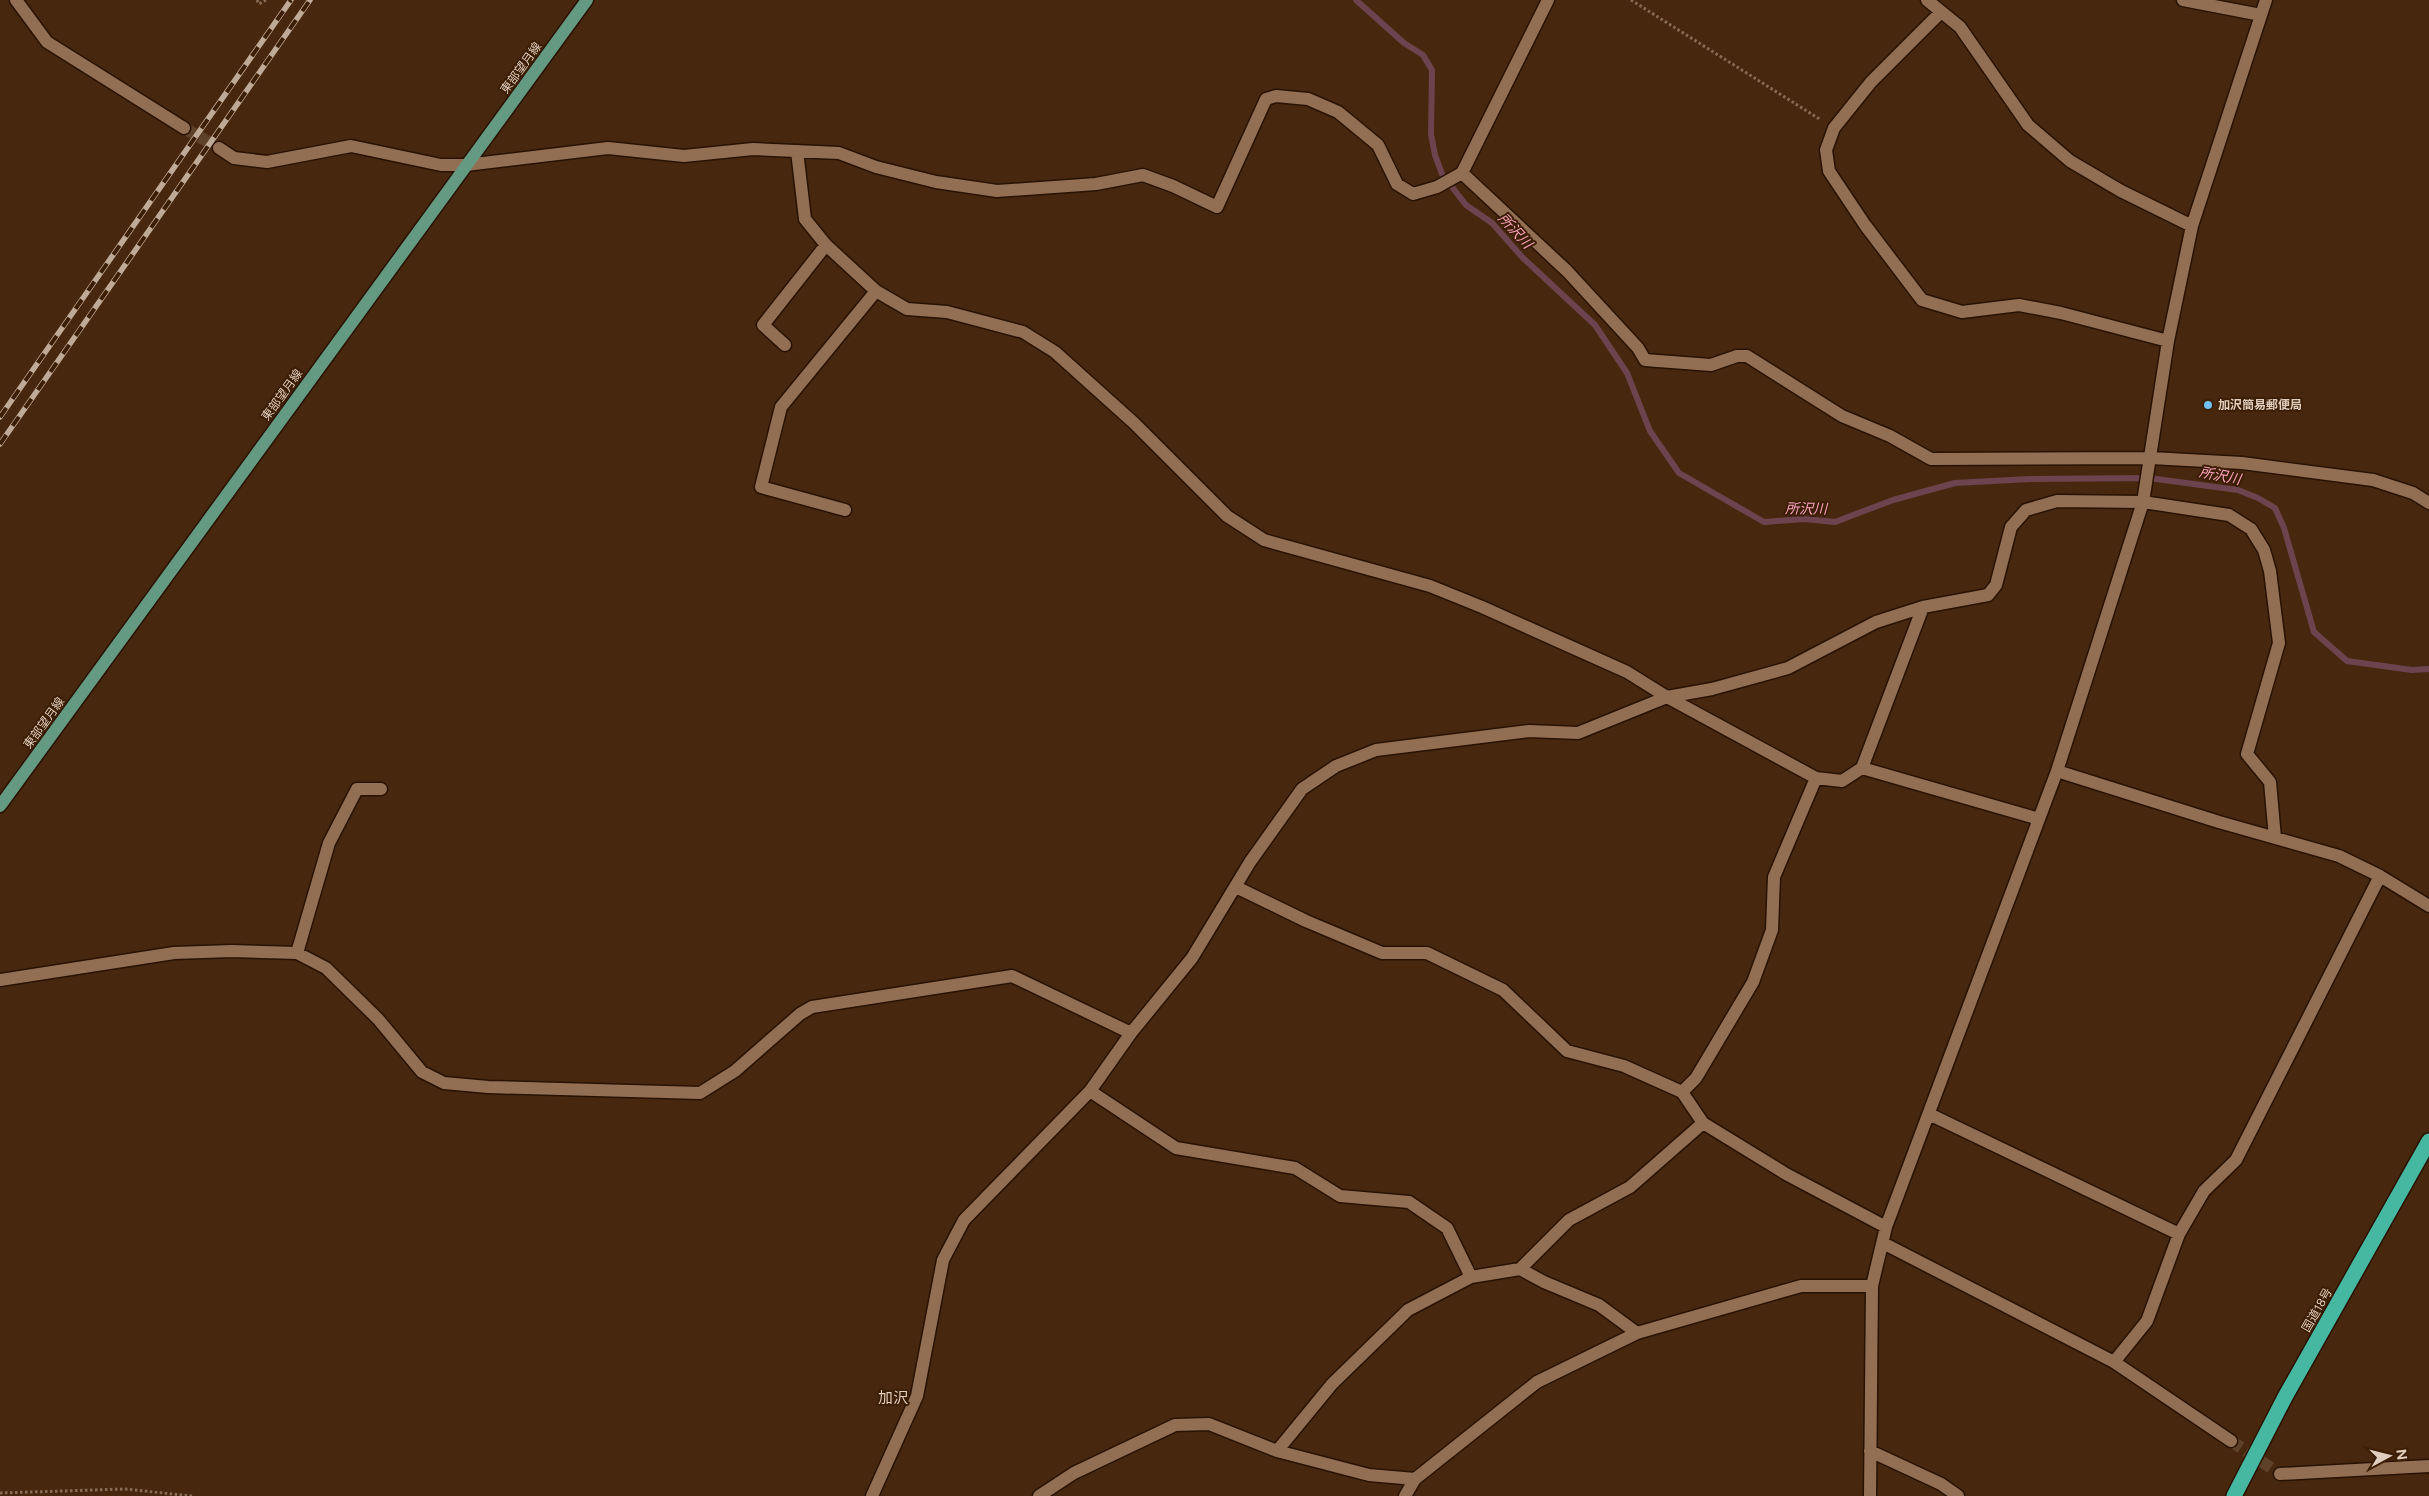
<svg xmlns="http://www.w3.org/2000/svg" width="2429" height="1496" font-family="Figtree,'Noto Sans JP',sans-serif">
<rect width="100%" height="100%" fill="#47280e"/>
<g fill="none" stroke-linecap="round" stroke-linejoin="round">
<path stroke="#6e4350" stroke-width="6" d="M1356,0l48,43 19,12 9,15 -1,64 4,21 7,19 24,31 26,18 31,35 72,67 32,48 23,58 29,42 85,49 40,-3 31,3 58,-22 62,-17 75,-4 119,-1 89,12 20,8 17,10 9,20 30,104 33,29 65,9 17,-1"/>
<path stroke="#5e4129" stroke-width="12" stroke-dasharray="12 6" stroke-linecap="butt" d="M184,128l35,20
M2231,1441l49,33"/>
<defs>
<path id="minor" d="M16,0l31,42 137,86
M1927,0l33,27 68,98 42,36 51,30 71,35
M2183,0l78,15
M1940,13l-69,69 -37,46 -8,22 3,21 36,54 57,75 40,12 57,-7 42,8 107,28
M219,148l15,10 33,4 84,-16 90,19h25l142,-17 76,8 69,-7 86,4 37,14 60,15 61,9 99,-7 47,-9 30,11 44,21 49,-108 10,-3 32,3 30,13 40,33 19,39 16,10 24,-7 25,-14 86,-173
M797,151l8,68 21,26 50,46 31,18 40,3 76,20 32,20 79,71 93,93 37,24 166,46 52,21 145,65 40,25 149,81 26,3 20,-13 61,-161 65,-12 8,-10 15,-58 15,-17 31,-9 86,1 86,13 22,14 13,21 6,21 9,72 -32,111 23,28 5,56
M1462,173l105,98 71,77 7,12 66,5 26,-9h10l95,60 48,20 41,23 220,-1 91,5 131,17 40,13 16,10
M785,345l-22,-20 63,-80
M845,510l-84,-23 20,-80 95,-116
M1862,768l177,51
M2057,771l162,51 120,34 41,20 49,30
M1236,887l70,34 76,32h45l76,37 64,61 57,15 58,26 21,31 83,51 100,53
M297,953l32,-110 28,-54h24
M0,980l174,-27 58,-2 65,2 29,15 52,51 44,53 22,11 44,4 212,6 35,-22 65,-57 12,-7 200,-31 119,57
M1090,1091l86,57 119,20 45,28 69,6 38,26 24,49
M1682,1092l14,-14 57,-96 19,-52 2,-53 42,-99
M1929,1114l250,120
M1883,1243l231,119 117,79
M1520,1269l49,-49 61,-33 73,-64
M2114,1362l33,-41 32,-87 25,-43 32,-31 144,-284
M1277,1451l55,-67 76,-74 63,-33 49,-8 24,13 55,23 38,28
M1870,1451l71,33 17,12
M2280,1474l149,-8
M872,1496l45,-100 26,-136 21,-40 126,-129 41,-58 61,-75 58,-96 52,-73 34,-23 40,-16 153,-19 49,2 89,-36 45,-8 76,-21 88,-46 47,-15
M1039,1496l35,-23 101,-48 34,-1 68,27 92,24 46,4 122,-97 100,-49 164,-47h71
M1405,1496l10,-17
M1870,1496l2,-210 14,-59 171,-456 86,-269 25,-161 24,-115 74,-226"/>
<path id="major" d="M0,806l587,-806"/>
<path id="highway" d="M2234,1496l51,-99 144,-256"/>
</defs>
<use href="#minor" stroke="#291201" stroke-width="15"/>
<use href="#major" stroke="#291201" stroke-width="15"/>
<use href="#highway" stroke="#291201" stroke-width="18"/>
<path stroke="#866b56" stroke-width="3" stroke-dasharray="2.5 2.5" stroke-linecap="butt" d="M257,0l2,4 7,-4
M1631,0l190,120
M0,1493l124,-4 69,7"/>
<use href="#minor" stroke="#926e53" stroke-width="12"/>
<use href="#major" stroke="#649a81" stroke-width="12"/>
<use href="#highway" stroke="#46b7a0" stroke-width="15"/>
<defs>
<path id="rail" d="M0,417l291,-417
M0,444l310,-444"/>
</defs>
<use href="#rail" stroke="#bfa997" stroke-width="5.5"/>
<use href="#rail" stroke="#3c1e04" stroke-width="4" stroke-dasharray="11" stroke-linecap="butt"/>
</g>
<circle fill="#70c2f4" stroke="#3c1e04" stroke-width="2" cx="2208" cy="405" r="5"/>
<g text-anchor="middle" dominant-baseline="central" stroke-width="4" stroke-linejoin="round" paint-order="stroke">
<g font-size="12" fill="#e2cebf" stroke="#3c1e04">
<text transform="translate(521 68) rotate(-54)">東部望月線</text>
<text transform="translate(282 395) rotate(-54)">東部望月線</text>
<text transform="translate(44 723) rotate(-54)">東部望月線</text>
<text transform="translate(2317 1310) rotate(-60)">国道18号</text>
</g>
<g font-size="12" font-weight="bold" fill="#e2cebf" stroke="#3c1e04" text-anchor="start">
<text x="2218" y="405">加沢簡易郵便局</text>
</g>
<g font-size="14" font-style="italic" fill="#faa3c2" stroke="#3c1e04">
<text transform="translate(1515 231) rotate(47)">所沢川</text>
<text transform="translate(2220 476) rotate(11)">所沢川</text>
<text transform="translate(1806 509) rotate(1)">所沢川</text>
</g>
<g font-size="15" fill="#e2cebf" stroke="#3c1e04">
<text x="893" y="1398">加沢</text>
</g>
</g>
<g transform="translate(2389 1456) rotate(83)" stroke="#3c1e04" stroke-width="4" paint-order="stroke">
<path d="M0-4L9 19L0 12L-9 19Z" fill="#e2cebf"/>
<text y="-8" font-size="14" font-weight="bold" text-anchor="middle" fill="#e2cebf">N</text>
</g>
</svg>
